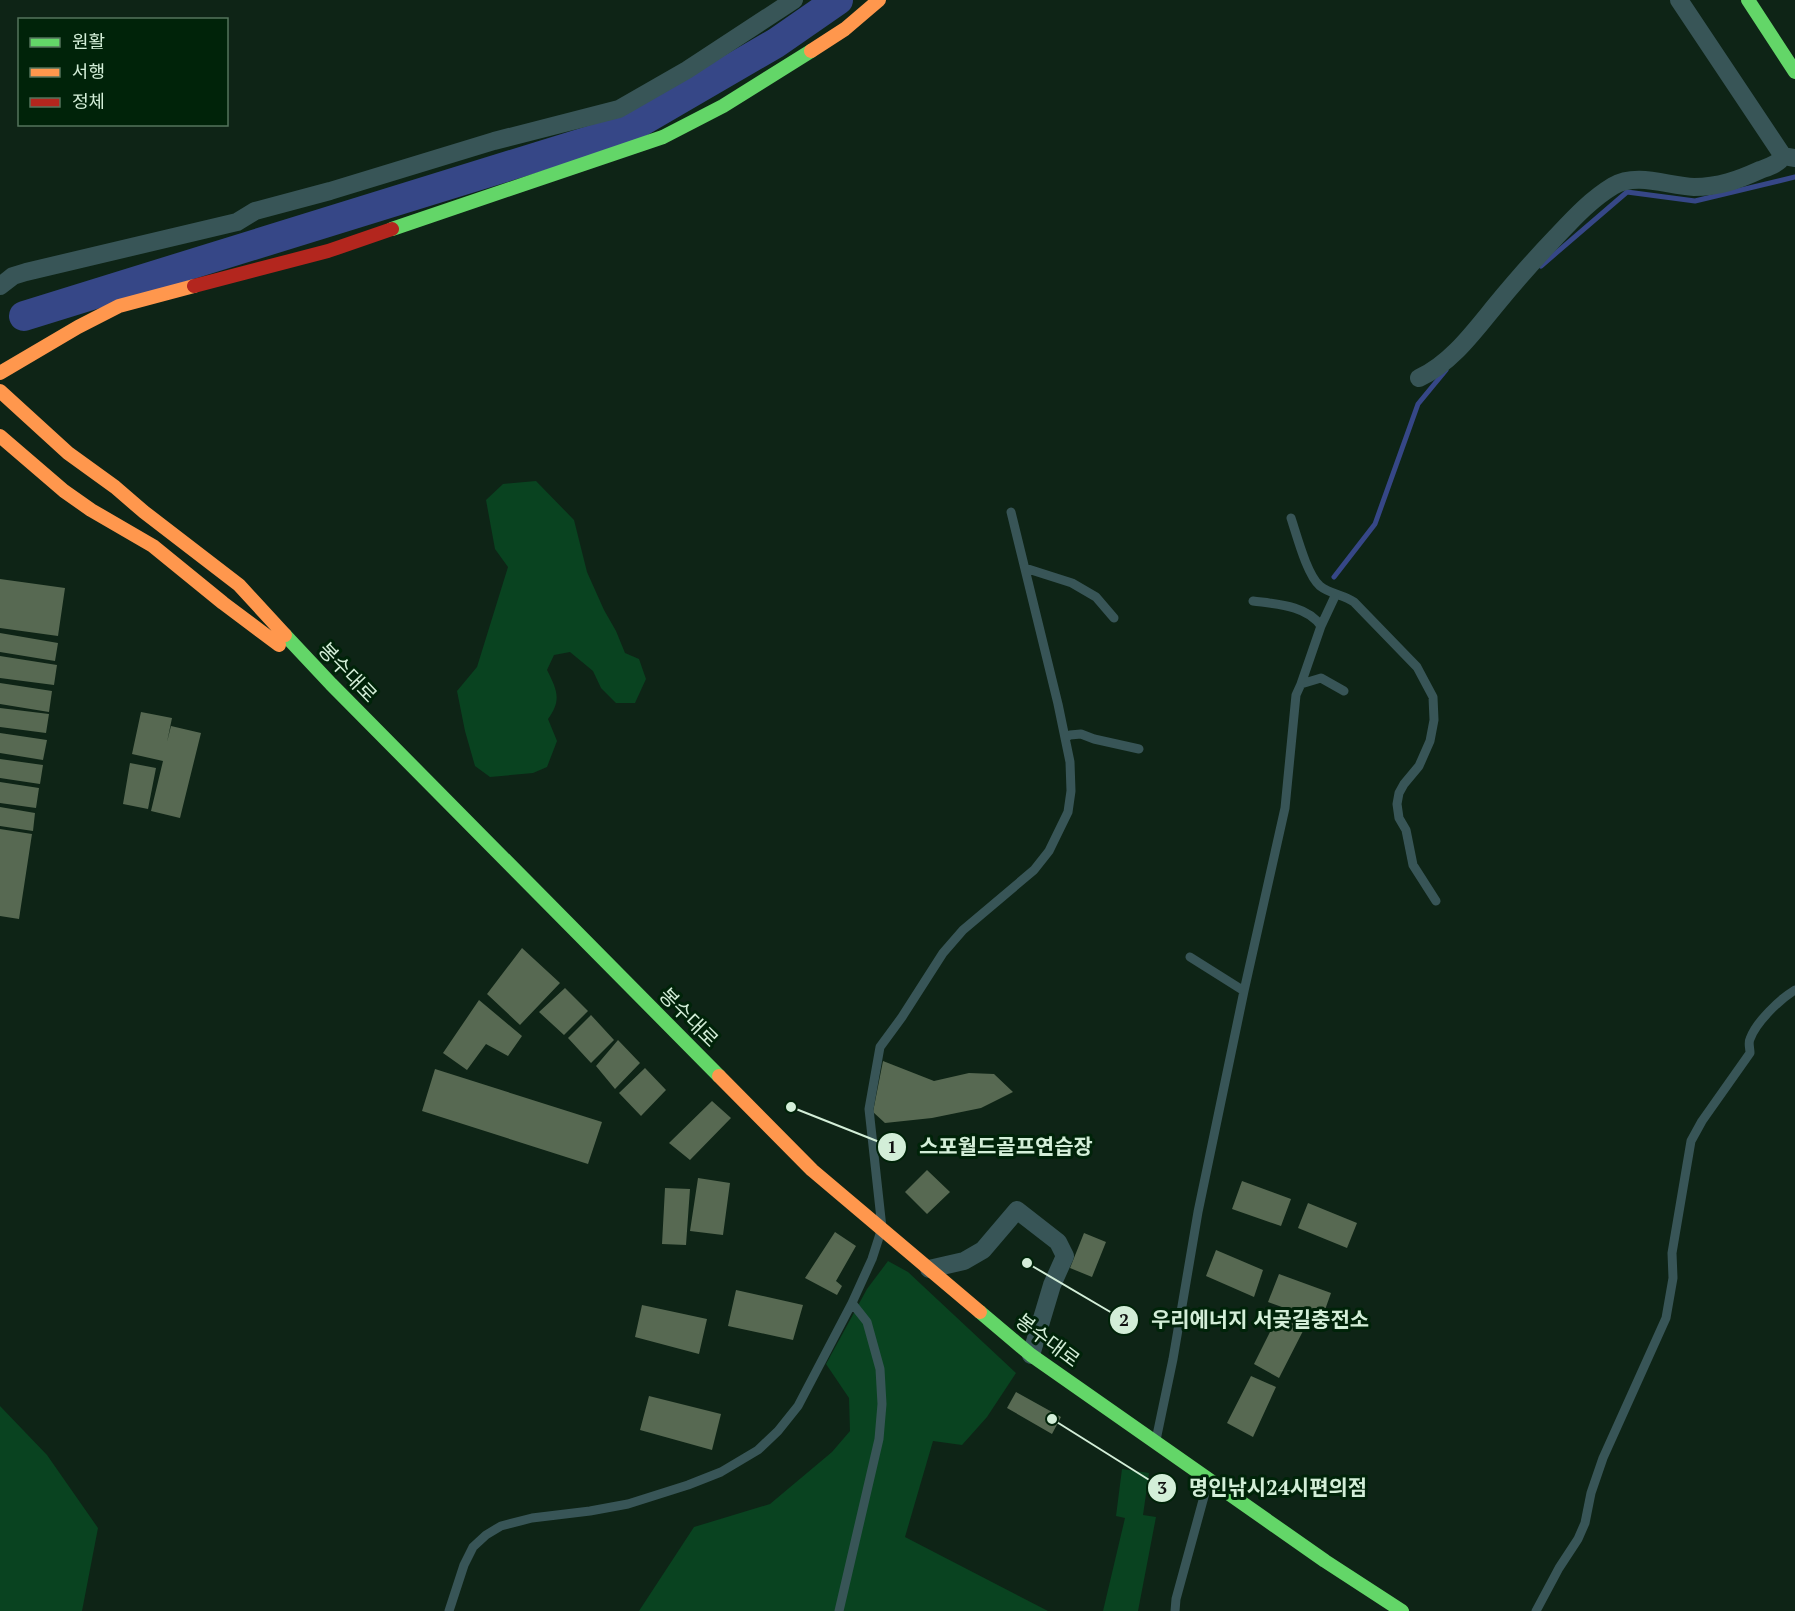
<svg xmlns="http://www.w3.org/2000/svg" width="1795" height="1611" font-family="'PT Serif','Noto Sans KR',serif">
<rect width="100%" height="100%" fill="#0e2416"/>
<path fill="#094320" d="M536,481l38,39 13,52 17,38 12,21 9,22 14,6 7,20 -11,24h-19l-15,-15 -8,-17 -23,-19 -16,3 -7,15c10,20 15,30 1,49l9,22 -10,26 -14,6 -43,4 -15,-11 -10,-35 -8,-40 20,-24 31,-100 -13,-18 -9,-49 17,-16z
M888,1261l20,11 108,101 -29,44 -25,28 -29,-4 -28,96 143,74h-409l55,-84 76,-23 62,-52 18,-21 -1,-33 -23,-34 41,-75z
M0,1406l47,49 51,73 -16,83h-82z
M1122,1469l27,4 -6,42 13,2 -18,94h-35l22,-93 -9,-2z"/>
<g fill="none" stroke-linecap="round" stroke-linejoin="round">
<path stroke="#364787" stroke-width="5" d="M1541,266l86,-74 68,9 100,-24
M1334,577l41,-53 43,-120 28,-34"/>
<path stroke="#364787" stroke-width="30" d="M24,316l604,-187 148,-86 62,-43"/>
</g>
<path fill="#576952" d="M0,579l65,9 -7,48 -58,-8z
M0,633l58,10 -3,18 -55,-9z
M0,656l57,9 -3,20 -54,-7z
M0,683l52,8 -3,21 -49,-8z
M0,708l49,6 -3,19 -46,-6z
M141,712l31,6 -5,24 4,-16 30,7 -21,85 -29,-7 12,-50 -31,-7z
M0,733l47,7 -4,20 -43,-7z
M0,759l43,6 -3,19 -40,-6z
M130,763l26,5 -8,41 -25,-5z
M0,782l39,6 -3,20 -36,-5z
M0,807l35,6 -2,18 -33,-5z
M0,829l32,5 -13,85 -19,-3z
M522,948l38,35 -40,42 -33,-31z
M565,988l23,23 -24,24 -25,-23z
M479,1000l43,36 -14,20 -22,-12 -19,26 -24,-17z
M591,1015l23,25 -23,23 -23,-25z
M618,1040l22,23 -25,26 -19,-23z
M883,1061l51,20 35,-8 25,1 19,18 -32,16 -49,10 -47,5 -12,-11z
M645,1068l21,22 -25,26 -22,-23z
M435,1069l167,53 -14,42 -166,-53z
M712,1101l19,17 -41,42 -21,-17z
M927,1170l23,22 -23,22 -22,-22z
M698,1178l32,5 -7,52 -33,-4z
M1242,1181l49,18 -10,27 -49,-17z
M665,1188l25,1 -4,56 -24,-1z
M1308,1203l49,20 -10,25 -49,-20z
M835,1232l21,14 -20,35 6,5 -5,9 -32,-17z
M1084,1233l22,9 -14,35 -22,-9z
M1216,1250l47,20 -9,27 -48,-21z
M1279,1274l52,19 -10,28 -53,-19z
M736,1290l67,15 -10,35 -65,-14z
M642,1305l65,14 -8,35 -64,-17z
M1278,1316l26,13 -25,49 -25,-14z
M1251,1376l25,11 -23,50 -26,-14z
M1016,1392l45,25 -9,17 -45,-26z
M649,1396l72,18 -9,36 -72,-20z"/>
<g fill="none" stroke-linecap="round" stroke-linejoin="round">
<path stroke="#385557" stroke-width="9" d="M1291,518c6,18 16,57 29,68 10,8 24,9 34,16l63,65 16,30 1,23 -4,21 -11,25 -15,18 -5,9 -2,11 2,14 7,12 7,35 23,36
M1025,568l47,15 24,14 18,21
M1253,601c22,3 54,4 68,25
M1301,684l20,-58 15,-32
M1065,738l5,-3 11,-1 13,5 45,10
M1190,957l54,34
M1156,1440l17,-81 25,-147 46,-221 41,-183 11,-113 5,-11 20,-6 23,13
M449,1611l15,-46 9,-18 13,-12 15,-9 31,-8 58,-7 38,-7 60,-19 33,-13 37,-22 20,-19 20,-25 54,-103 20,-44 10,-31 -13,-119 11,-62 22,-30 41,-64 20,-23 71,-60 15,-19 19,-39 3,-21 -1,-29 -12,-58 -47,-192
M839,1611l40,-172 3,-35 -2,-35 -13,-47 -15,-19
M1175,1611l1,-12 32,-117
M1536,1611l23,-43 19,-29 7,-16 6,-30 12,-35 63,-140 7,-40 -1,-25 19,-112 11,-20 48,-68c0,-5 -2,-10 0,-14 6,-17 30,-40 45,-49"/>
<path stroke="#385557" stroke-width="18" d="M1679,0l104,156 11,2
M0,286l13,-10 13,-4 211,-50 18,-11 75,-20 164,-50 125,-32 68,-39 107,-70
M1419,378c31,-14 54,-45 76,-72 19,-23 39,-46 60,-68 18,-19 35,-38 58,-52 24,-14 55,0 81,1 25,0 44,-7 66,-17 8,-3 19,-6 23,-14
M929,1269l35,-8 19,-11 34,-40 41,32 7,14 -13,29 -21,70"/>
<path stroke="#63d668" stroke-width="14" d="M1748,0l47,72
M392,229l271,-92 60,-31 88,-55
M285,635l46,49 388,392
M980,1312l51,43 294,206 77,50"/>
<path stroke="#ff974d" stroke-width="14" d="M811,51l34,-22 34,-29
M0,373l78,-46 41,-21 75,-20
M0,391l68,62 47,34 29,25 95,73 46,50
M0,436l64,55 27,19 62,36 70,57 56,42
M719,1076l93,94 168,142"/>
<path stroke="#b3261e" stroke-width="14" d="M194,286l134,-35 64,-22"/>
</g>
<g text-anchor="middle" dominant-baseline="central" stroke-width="6" stroke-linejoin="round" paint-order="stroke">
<g font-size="20" fill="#d3eed8" stroke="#002309">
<text transform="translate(348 672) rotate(46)">봉수대로</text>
<text transform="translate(689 1017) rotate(45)">봉수대로</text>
<text transform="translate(1048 1340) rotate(37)">봉수대로</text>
</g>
</g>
<path fill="none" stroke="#d3eed8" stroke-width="2" d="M791 1107L892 1147M1027 1263L1124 1320M1052 1419L1162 1488"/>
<g fill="#d3eed8" stroke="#002309" stroke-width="2">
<circle cx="791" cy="1107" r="6"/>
<circle cx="1027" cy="1263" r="6"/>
<circle cx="1052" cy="1419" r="6"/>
<circle cx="892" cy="1147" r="15"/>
<circle cx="1124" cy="1320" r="15"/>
<circle cx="1162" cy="1488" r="15"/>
</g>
<g font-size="18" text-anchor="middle" font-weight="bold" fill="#111">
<text x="892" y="1153">1</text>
<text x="1124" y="1326">2</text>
<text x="1162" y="1494">3</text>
</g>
<g font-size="21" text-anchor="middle" font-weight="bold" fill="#d3eed8" stroke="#002309" stroke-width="6" stroke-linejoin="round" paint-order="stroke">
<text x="1006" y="1154">스포월드골프연습장</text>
<text x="1260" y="1327">우리에너지 서곶길충전소</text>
<text x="1278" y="1495">명인낚시24시편의점</text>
</g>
<rect x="18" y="18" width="210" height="108" fill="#002309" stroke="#54745c" stroke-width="1.5"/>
<rect x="30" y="38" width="30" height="9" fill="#63d668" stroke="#54745c" stroke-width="1.5"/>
<text x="72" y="48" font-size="18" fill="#d3eed8">원활</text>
<rect x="30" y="68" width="30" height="9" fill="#ff974d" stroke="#54745c" stroke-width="1.5"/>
<text x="72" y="78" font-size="18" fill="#d3eed8">서행</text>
<rect x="30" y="98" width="30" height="9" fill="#b3261e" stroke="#54745c" stroke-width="1.5"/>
<text x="72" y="108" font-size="18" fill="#d3eed8">정체</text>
</svg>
